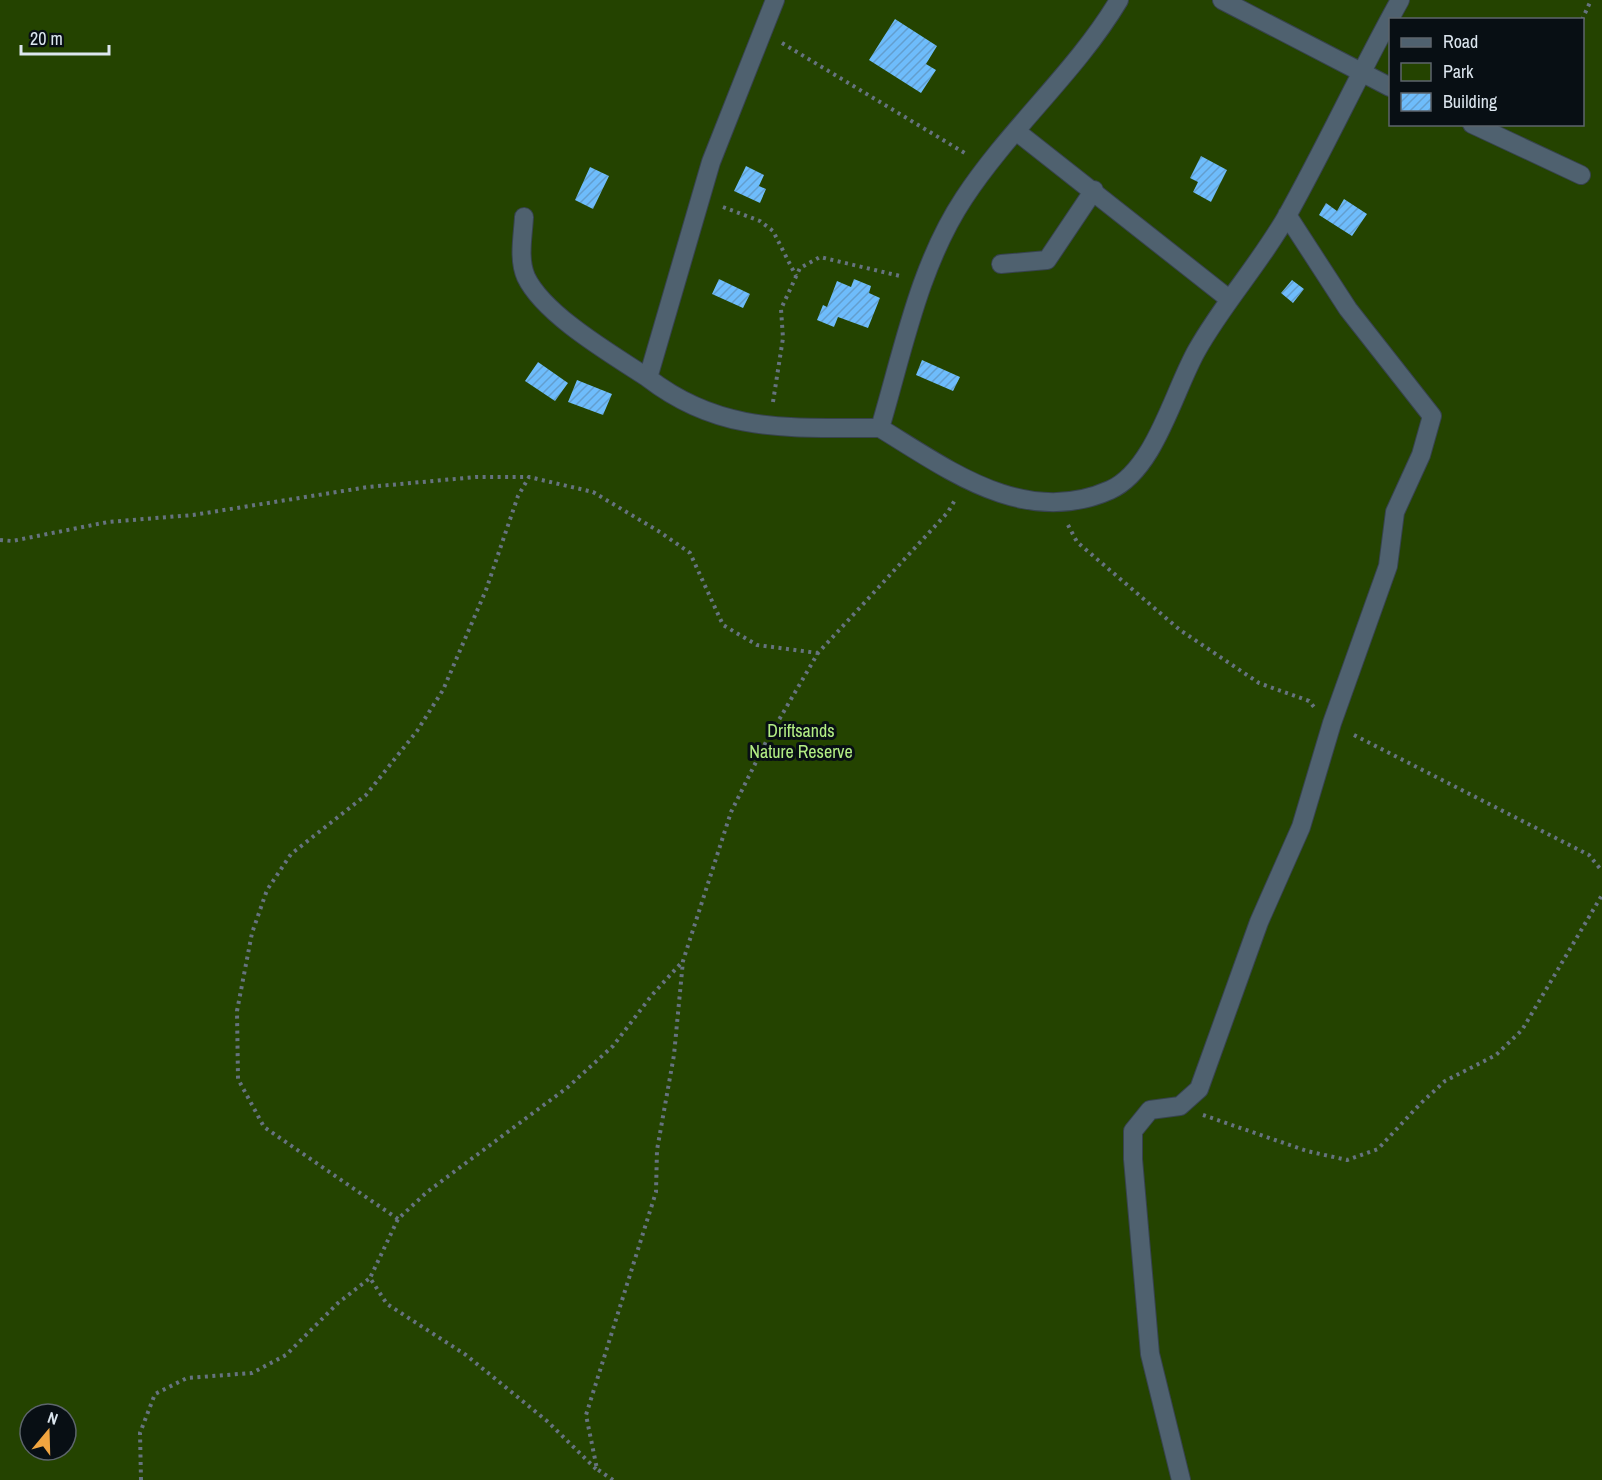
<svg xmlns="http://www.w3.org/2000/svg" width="1602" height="1480" font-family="'Archivo Narrow',sans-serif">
<defs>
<pattern id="building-hatch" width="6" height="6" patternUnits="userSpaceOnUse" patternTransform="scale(1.5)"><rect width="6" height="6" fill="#6ebcfb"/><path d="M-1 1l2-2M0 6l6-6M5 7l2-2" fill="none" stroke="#639ece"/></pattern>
</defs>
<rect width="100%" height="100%" fill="#172633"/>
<path fill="#244300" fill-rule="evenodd" d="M0,0h1602v1480h-1602zM1390,20h192v104h-192zM30,1414h36v36h-36z"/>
<path fill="url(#building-hatch)" d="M895,19l42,27 -11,18 10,6 -15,23 -52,-33z
M1201,156l26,14 -16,32 -18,-10 5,-10 -8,-4z
M746,166l18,9 -5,11 7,3 -6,14 -26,-12z
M590,167l19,9 -16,33 -18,-9z
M1344,199l23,15 -15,22 -33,-21 7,-12 11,8z
M719,279l31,15 -7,14 -31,-14z
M854,279l17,7 -2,7 11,5 -12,30 -30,-11 -4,10 -17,-7 6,-15 4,2 10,-26 14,6z
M1292,280l12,9 -11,14 -12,-10z
M922,360l38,17 -7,14 -37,-16z
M538,362l30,21 -13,18 -30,-20z
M577,380l35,14 -9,21 -35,-13z"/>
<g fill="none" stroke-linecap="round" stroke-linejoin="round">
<defs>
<path id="street" d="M775,0l-64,162 -63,216c74,57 143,49 232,50 23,-77 39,-162 84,-230 46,-70 112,-126 155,-198
M1222,0l168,87
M1472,124l109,51
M1016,131l213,168
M524,217c-1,19 -6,42 2,60 18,38 87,78 122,101
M1001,264l46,-4 47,-70
M880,428c69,42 145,100 230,62 45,-20 64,-100 87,-140 27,-48 65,-89 91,-136 39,-70 73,-144 112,-214
M1181,1480l-31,-126 -17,-195v-28l17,-21 30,-4 19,-17 60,-167 42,-95 31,-104 56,-157 7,-54 26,-57 11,-39 -84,-107 -61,-94"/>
</defs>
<use href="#street" stroke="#37434e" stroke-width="20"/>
<path stroke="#66737f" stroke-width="4" stroke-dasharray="3 4.5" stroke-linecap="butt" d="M1582,20l9,-20
M782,43l186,112
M723,207l37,14 13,10 23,45
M773,402l10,-64 -2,-29 19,-41 20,-11 80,19
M1068,525l9,17 103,88 79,53 50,18 5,6
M0,540l12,1 96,-19 85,-7 175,-28 108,-10h53
M1354,735l235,120 13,16
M1203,1115l104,36 40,9 31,-11 42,-45 25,-23 51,-26 26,-25 80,-135
M398,1219l-134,-92 -26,-48 -1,-68 15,-78 15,-43 24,-36 75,-59 51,-64 26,-41 43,-100 32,-94 11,-19 64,15 67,40 30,21 33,72 34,20 61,8
M596,1469l-49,-48 -81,-66 -79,-51 -17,-26 28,-59 29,-27 141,-105 45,-41 39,-51 31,-34
M141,1480l-1,-47 15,-39 32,-16 65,-5 34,-18 52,-52 32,-25
M613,1480l-16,-11 -11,-54 70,-223 1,-42 17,-95 9,-94 48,-149 35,-70 52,-89 130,-141 7,-12"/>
<use href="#street" stroke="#4f616f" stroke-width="18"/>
</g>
<g text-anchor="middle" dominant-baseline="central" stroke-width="6" stroke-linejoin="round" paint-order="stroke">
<g font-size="18" fill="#b3ee84" stroke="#080f14">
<text x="801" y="730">Driftsands<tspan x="801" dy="21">Nature Reserve</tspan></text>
</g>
</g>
<rect x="1389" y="18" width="195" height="108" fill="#080f14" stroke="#5d656c" stroke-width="1.5"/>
<rect x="1401" y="38" width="30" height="9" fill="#4f616f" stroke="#5d656c" stroke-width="1.5"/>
<text x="1443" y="48" font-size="18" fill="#dce6ef">Road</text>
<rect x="1401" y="63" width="30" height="18" fill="#244300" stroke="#5d656c" stroke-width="1.5"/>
<text x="1443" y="78" font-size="18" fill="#dce6ef">Park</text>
<rect x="1401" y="93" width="30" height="18" fill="url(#building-hatch)" stroke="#5d656c" stroke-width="1.5"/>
<text x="1443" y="108" font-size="18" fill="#dce6ef">Building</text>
<g transform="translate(48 1432) rotate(19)"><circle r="28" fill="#080f14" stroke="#5d656c" stroke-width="1.5"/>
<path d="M0-4.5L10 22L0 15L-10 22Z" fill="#f1a540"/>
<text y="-9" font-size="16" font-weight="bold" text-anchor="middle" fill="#dce6ef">N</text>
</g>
<path d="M21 45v9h88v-9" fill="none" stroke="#dce6ef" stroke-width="3"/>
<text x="30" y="45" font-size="18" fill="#dce6ef" stroke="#080f14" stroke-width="4.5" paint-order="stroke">20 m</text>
</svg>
